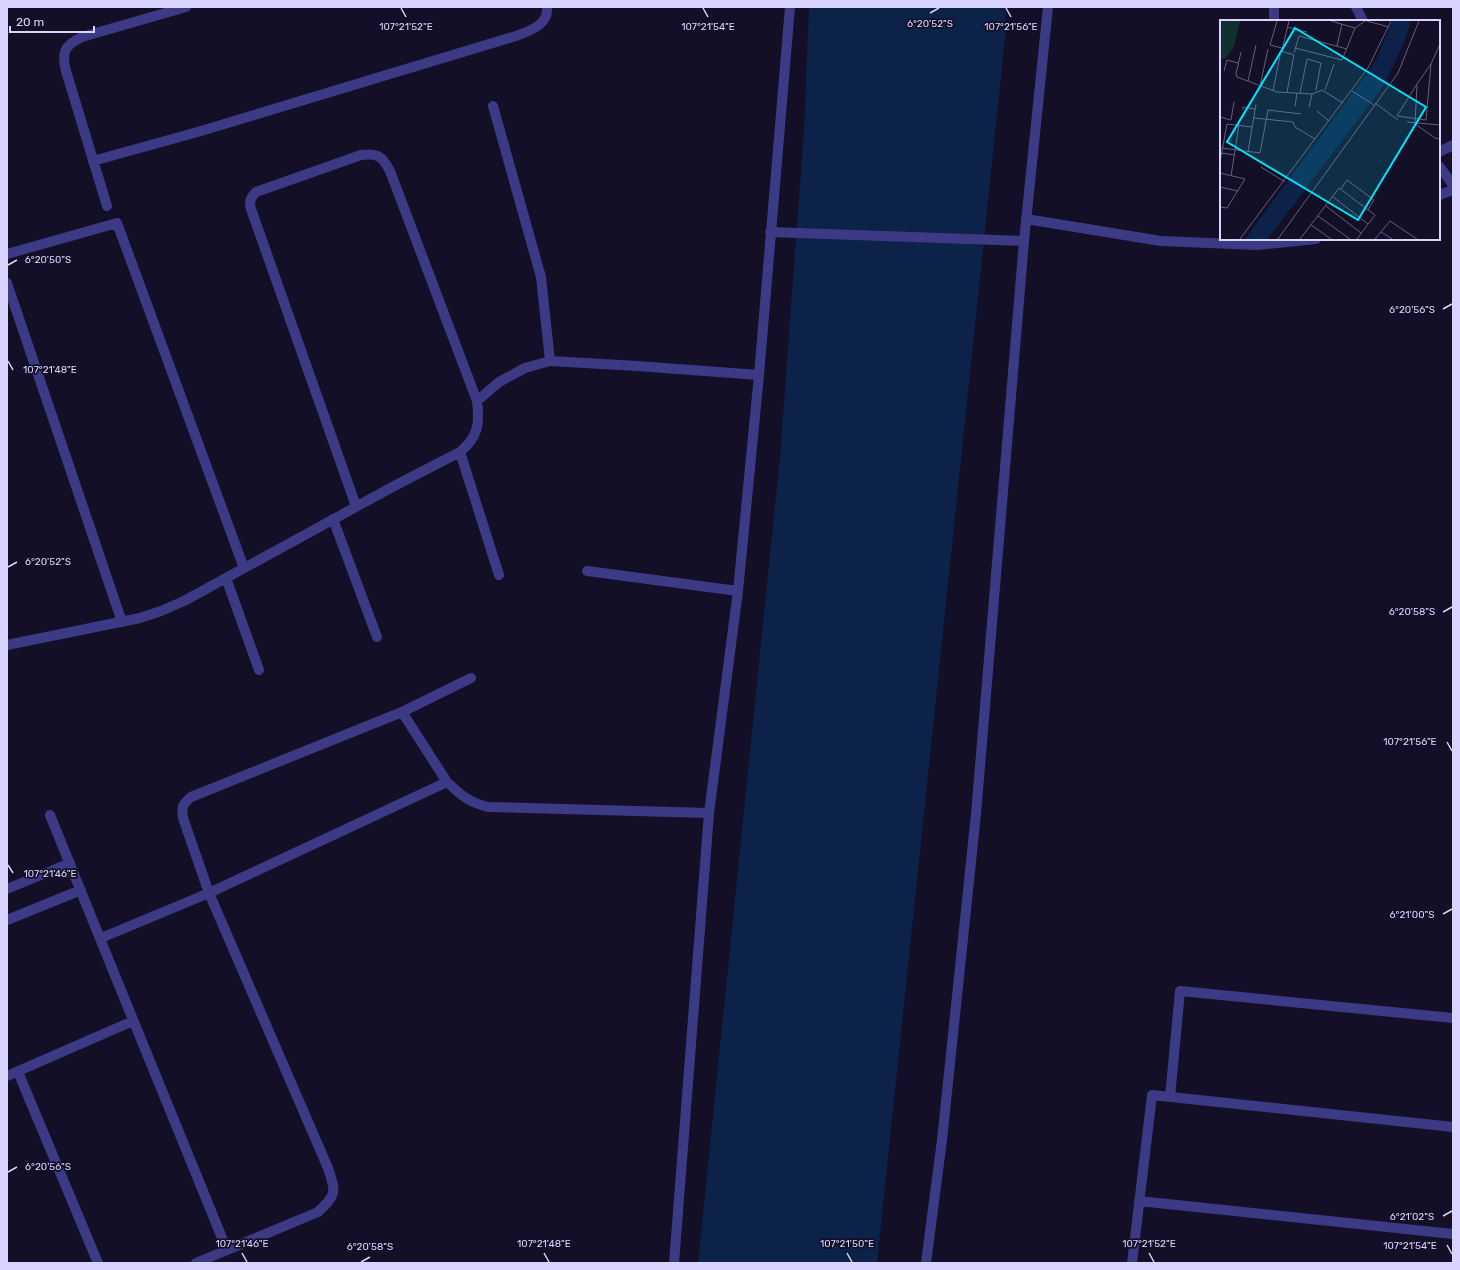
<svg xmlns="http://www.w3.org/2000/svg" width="1460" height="1270" font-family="Rubik,sans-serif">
<rect width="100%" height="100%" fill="#130f26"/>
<path fill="#0c2248" d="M809,7h196l1,22 -129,1234h-179l82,-807 24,-326z"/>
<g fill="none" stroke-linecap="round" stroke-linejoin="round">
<path stroke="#3d3a85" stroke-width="10" d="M1356,7l7,14
M1274,21v-14
M493,106l48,171 9,84
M1439,152l14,-7
M93,161l108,-30 315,-95c13,-5 33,-11 31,-29
M1439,166l14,19
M1439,195l14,-5
M107,206l-41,-135c-5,-19 -1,-26 16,-34l104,-30
M1026,219l135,22 96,4 59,-6
M770,232l254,9
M7,254l110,-31 127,345
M7,283l115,339
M460,452l39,123
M356,506l-105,-297c-2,-7 -1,-11 5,-17l105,-37c17,-2 21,1 29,16l87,230
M333,519l44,118
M587,571l151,20
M226,578l33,92
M7,645l133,-27 21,-7 23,-10 212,-116 64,-33c18,-15 20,-28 17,-51l22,-19 26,-14 25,-7 87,5 122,9
M402,712l45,70
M50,815c59,145 117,291 177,435
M7,889l63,-26
M7,920l74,-30
M101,938l108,-45 238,-111c14,13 21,20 41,25l221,6
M18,1072l80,191
M7,1076l126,-55
M1170,1097l10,-106 273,27
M1139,1201l314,33
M196,1263l122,-51c19,-18 18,-20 10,-44l-119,-275 -26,-75c-2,-11 0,-14 8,-21l211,-85 69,-34
M674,1263l35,-450 29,-222 21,-216 31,-368
M926,1263l16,-123 34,-326 48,-573 24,-234
M1132,1263l20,-168 301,32"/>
</g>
<path fill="none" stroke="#d9d4ff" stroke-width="1.5" d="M401,8l5,9M703,8l5,9M1006,8l5,9M930,13l9,-5M8,265l9,-5M1443,309l9,-5M8,361l5,9M8,567l9,-5M1443,612l9,-5M1447,742l5,9M8,865l5,8M1443,914l9,-5M8,1172l9,-5M1443,1216l9,-5M1447,1245l5,9M242,1253l5,9M544,1253l5,9M847,1253l5,9M1149,1253l5,9M361,1262l9,-5"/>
<g transform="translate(1220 20)">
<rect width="220" height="220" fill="#130f26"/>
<path d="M0,1h20l-6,26 -9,12 -5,-1z" fill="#12302f"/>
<path d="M172,1h19l-7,22 -20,42 -116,154h-23l115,-156 17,-25z" fill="#0c2248"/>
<path fill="none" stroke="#625e7d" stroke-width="1" d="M57,1l-7,24 12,3M111,1l24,7 10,-7M147,1l22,6M67,7l20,5M117,26l5,-22M75,28l47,12 13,-32M62,30l7,-29M21,32l-5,22 1,3 40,15 35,2 10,-4 21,13M74,33l5,-17 48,13M211,44l-5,56 -29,-4 20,-32zM211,44l9,-20M4,51l3,-11 11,3M28,61l8,-36M197,65l-2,39 20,14 5,1M40,66l8,-37M105,70l9,-26M53,71l8,-40 13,4 -7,37M132,71l22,14M80,73l7,-34 14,4 -5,27M155,83l23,17M75,86l2,-13M89,87l3,-13M23,90v-3l12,2M97,91l12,10M0,97l11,3 3,-18M34,98l39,4 2,5 20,12M187,102l33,3M2,128l38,5 8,-43 33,4M28,132l8,-48M1,133l14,2M0,142l7,-38 25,3M41,147l24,15M0,153l25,6 -18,29 -7,-1M11,156l8,-51M0,167l18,4M121,169l6,-9 27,20 -6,10M113,177l35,27M106,186l35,27M98,196l32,23M91,205l20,14M161,212l11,7M20,219l128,-171 23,-47M58,219l120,-166 21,-52M80,219l39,-51 36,27 -18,24M155,219l15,-18 27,18"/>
<path fill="#00e5ff" fill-opacity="0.15" stroke="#00e5ff" stroke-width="2" d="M75,8l131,79 -68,113 -131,-78z"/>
<rect width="220" height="220" fill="none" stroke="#d9d4ff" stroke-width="2"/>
</g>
<g font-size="10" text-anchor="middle" fill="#d9d4ff" stroke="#130f26" stroke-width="3.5" stroke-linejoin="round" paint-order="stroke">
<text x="930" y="27">6°20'52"S</text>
<text x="406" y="30">107°21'52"E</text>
<text x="708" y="30">107°21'54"E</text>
<text x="1011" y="30">107°21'56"E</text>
<text x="48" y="263">6°20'50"S</text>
<text x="1412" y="313">6°20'56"S</text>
<text x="50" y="373">107°21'48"E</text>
<text x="48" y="565">6°20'52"S</text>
<text x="1412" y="615">6°20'58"S</text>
<text x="1410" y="745">107°21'56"E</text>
<text x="50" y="877">107°21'46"E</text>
<text x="1412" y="918">6°21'00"S</text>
<text x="48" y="1170">6°20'56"S</text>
<text x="1412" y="1220">6°21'02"S</text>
<text x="242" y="1247">107°21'46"E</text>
<text x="544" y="1247">107°21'48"E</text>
<text x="847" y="1247">107°21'50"E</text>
<text x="1149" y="1247">107°21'52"E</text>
<text x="1410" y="1249">107°21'54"E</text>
<text x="370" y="1250">6°20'58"S</text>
</g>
<rect width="1460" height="1270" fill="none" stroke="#d9d4ff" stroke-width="16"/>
<path d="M10 26v6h84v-6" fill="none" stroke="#d9d4ff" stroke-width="2"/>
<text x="16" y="26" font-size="12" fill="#d9d4ff" stroke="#130f26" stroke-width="3" paint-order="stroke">20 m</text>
</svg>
